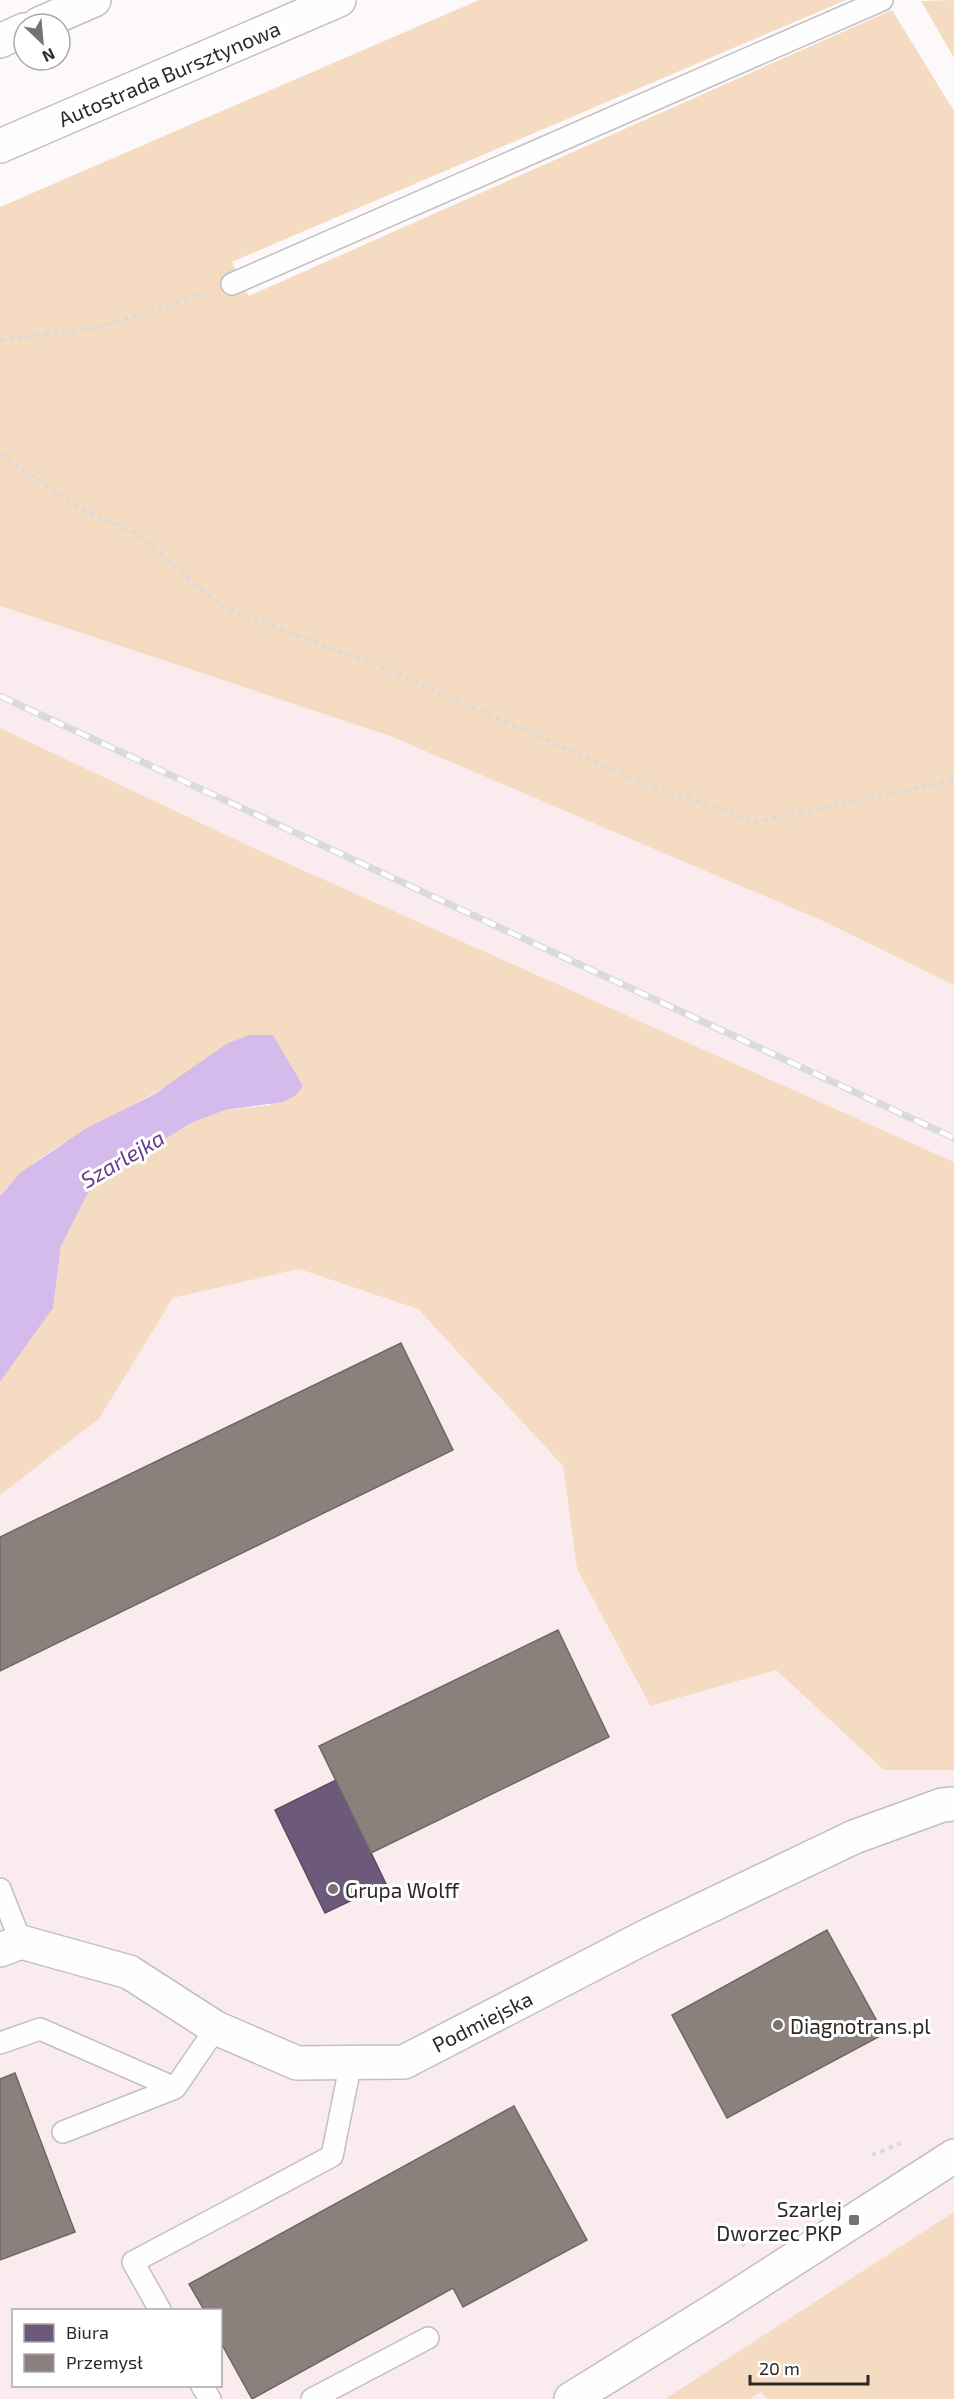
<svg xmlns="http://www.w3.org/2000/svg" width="954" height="2399" font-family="'Exo 2',sans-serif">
<rect width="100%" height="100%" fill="#fdf9fa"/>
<path fill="#faecee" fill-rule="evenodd" d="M0,606l390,130 435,186 129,63v177l-696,-312 -258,-122z
M299,1269l119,40 145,157 14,103 72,137 127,-36 108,100h70v473l-192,148 5,8h-767v-904l99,-76 74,-121zM14,2310h206v76h-206z"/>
<path fill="#f4dbc1" d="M479,0h367l-614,262 17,34 643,-286 62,101v874l-129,-63 -435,-186 -390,-130v-399z
M954,0v58l-33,-57z
M0,728l258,122 696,312v608h-70l-108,-100 -126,36 -73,-137 -14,-103 -145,-157 -119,-40 -126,29 -74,121 -99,76v-113l53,-74 8,-62 27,-53 17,-16 86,-54 34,-13 46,-5 -45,-61c-24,17 -48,37 -73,50 -48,27 -119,58 -153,102z
M954,2212v187h-187l-6,-7 -12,7h-84z"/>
<path fill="#d4bbeb" d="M249,1035h24l30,51 -8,10 -12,6 -58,8 -34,13 -86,54 -17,16 -27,53 -8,62 -53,74v-186l20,-23 65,-44 70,-35 71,-50z"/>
<path fill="#6d597a" stroke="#5a4b62" stroke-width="1.5" d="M336,1780l50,104 -61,29 -50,-103z"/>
<path fill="#8a817c" stroke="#6e6763" stroke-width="1.5" d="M401,1343l52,107 -453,221v-134z
M558,1630l51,107 -238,116 -52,-107z
M827,1930l57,104 -157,84 -55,-103z
M15,2073l60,159 -75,28v-181z
M514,2106l73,134 -124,67 -10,-19 -201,111 -32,-58v-31h-16l-15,-26z"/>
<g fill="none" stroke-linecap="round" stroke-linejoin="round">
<defs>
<path id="lane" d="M232,284l650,-284
M0,1889l21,53
M0,2043l40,-14 135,59
M63,2132l112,-44 41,-60
M160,2310l-27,-48 199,-106 19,-94
M202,2386l8,13
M312,2399l116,-61"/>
<path id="street" d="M0,1950l21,-8 108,30 87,56 81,35 107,-1 243,-126 207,-99 88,-32 12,-1"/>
<path id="primary" d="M571,2399l147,-91 236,-152"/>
<path id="highway" d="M39,24l55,-24
M0,41l24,-11
M0,146l339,-146"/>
</defs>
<use href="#lane" stroke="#c3bfbf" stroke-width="24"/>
<use href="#street" stroke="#c3bfbf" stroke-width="36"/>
<use href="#primary" stroke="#c3bfbf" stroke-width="36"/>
<use href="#highway" stroke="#c3bfbf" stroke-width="36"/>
<path stroke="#dcdbdb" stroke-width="4" stroke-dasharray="4.5 4.5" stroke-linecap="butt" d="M0,340l101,-13 102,-34
M0,454l80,54 56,25 87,75 156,58 260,115 118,41 197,-42
M872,2155l29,-12
M742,2246l14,-15"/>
<use href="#lane" stroke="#fffefe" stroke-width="21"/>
<use href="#street" stroke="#fffefe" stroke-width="33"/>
<use href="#primary" stroke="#fffefe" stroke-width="33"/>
<use href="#highway" stroke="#fffefe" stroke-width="33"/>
<defs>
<path id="rail" d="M0,696l954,442"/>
</defs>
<use href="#rail" stroke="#dadada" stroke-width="7"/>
<use href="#rail" stroke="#fff" stroke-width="4.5" stroke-dasharray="14" stroke-linecap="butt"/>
</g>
<g fill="#767272" stroke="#fff" stroke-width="2">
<circle cx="333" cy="1889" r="6"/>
<circle cx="778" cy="2025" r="6"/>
<rect x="848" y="2214" width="12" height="12" rx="3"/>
</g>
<g text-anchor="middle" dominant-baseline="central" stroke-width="6" stroke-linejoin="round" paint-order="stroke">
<g font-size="21" fill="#2e2929" stroke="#fff">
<text transform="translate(169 73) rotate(-23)">Autostrada Bursztynowa</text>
<text transform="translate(482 2021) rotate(-27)">Podmiejska</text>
</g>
<g font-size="21" fill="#2e2929" stroke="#fff" text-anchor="start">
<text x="345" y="1889">Grupa Wolff</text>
<text x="790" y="2025">Diagnotrans.pl</text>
<text x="842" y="2208" text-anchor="end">Szarlej<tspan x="842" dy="24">Dworzec PKP</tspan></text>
</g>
<g font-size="22" font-style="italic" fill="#673c8c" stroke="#fff">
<text transform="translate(122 1158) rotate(-30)">Szarlejka</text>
</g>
</g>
<rect x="12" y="2309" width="210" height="78" fill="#ffffff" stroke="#aba9a9" stroke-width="1.5"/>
<rect x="24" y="2324" width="30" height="18" fill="#6d597a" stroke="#aba9a9" stroke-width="1.5"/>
<text x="66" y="2339" font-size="18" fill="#2e2929">Biura</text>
<rect x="24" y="2354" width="30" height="18" fill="#8a817c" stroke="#aba9a9" stroke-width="1.5"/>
<text x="66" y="2369" font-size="18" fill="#2e2929">Przemysł</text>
<g transform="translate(42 42) rotate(154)"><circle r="28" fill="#ffffff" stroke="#aba9a9" stroke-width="1.5"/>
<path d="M0-4.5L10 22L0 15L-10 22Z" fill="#767272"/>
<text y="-9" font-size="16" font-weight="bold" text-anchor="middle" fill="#2e2929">N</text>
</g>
<path d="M750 2375v9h118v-9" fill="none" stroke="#2e2929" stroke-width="3"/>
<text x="759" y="2375" font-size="18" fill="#2e2929" stroke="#ffffff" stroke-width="4.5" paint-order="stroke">20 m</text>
</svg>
